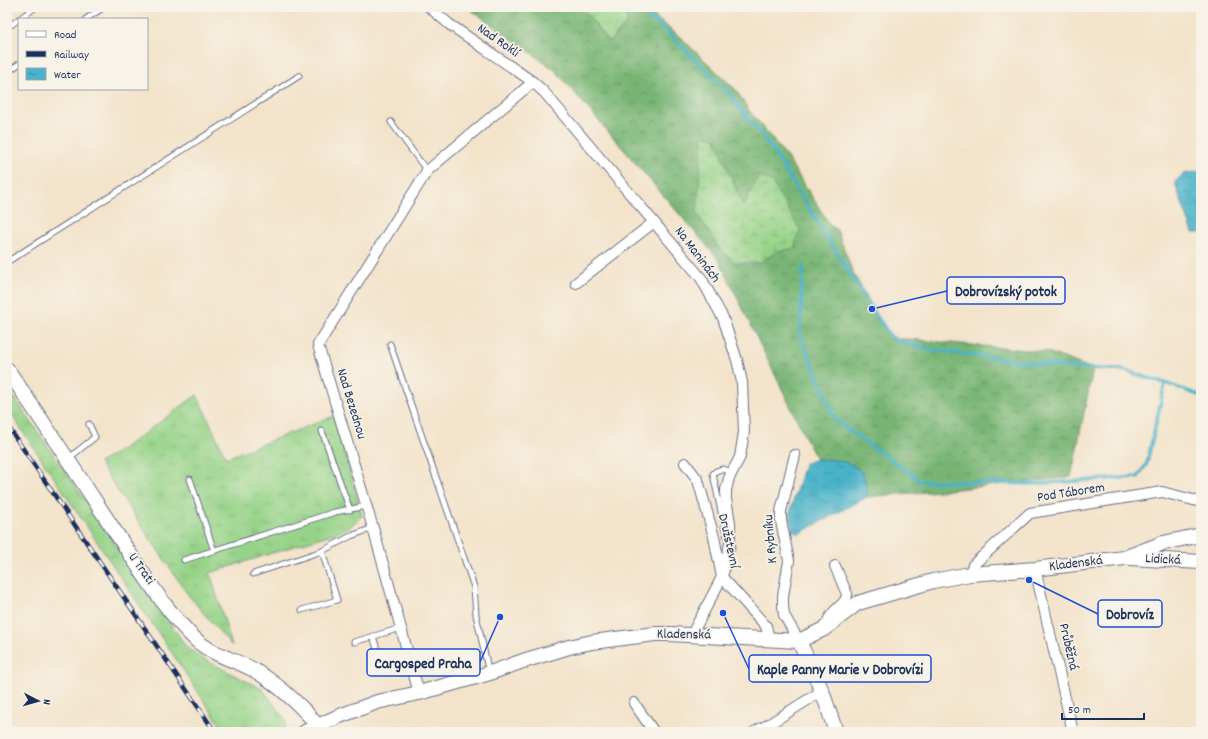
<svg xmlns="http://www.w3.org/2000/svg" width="1208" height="739" font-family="Dekko,sans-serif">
<defs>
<pattern id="grass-tufts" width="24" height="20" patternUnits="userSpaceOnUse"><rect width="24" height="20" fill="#96d388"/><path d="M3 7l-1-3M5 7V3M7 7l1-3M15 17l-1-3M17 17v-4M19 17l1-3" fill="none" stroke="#81b578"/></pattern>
<pattern id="forest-crowns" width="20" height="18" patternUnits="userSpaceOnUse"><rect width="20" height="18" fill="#78b574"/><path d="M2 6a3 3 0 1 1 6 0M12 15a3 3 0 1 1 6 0" fill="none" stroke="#629462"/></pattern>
<pattern id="wetland-marsh" width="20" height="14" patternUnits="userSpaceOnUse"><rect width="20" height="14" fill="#96d388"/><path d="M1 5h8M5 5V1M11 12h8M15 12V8" fill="none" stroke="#81b578"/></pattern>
<pattern id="water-ripples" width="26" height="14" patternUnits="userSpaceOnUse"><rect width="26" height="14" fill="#4ab2c9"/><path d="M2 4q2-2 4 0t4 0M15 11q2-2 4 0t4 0" fill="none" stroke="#3d91a6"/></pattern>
</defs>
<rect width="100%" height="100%" fill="#f7f3e8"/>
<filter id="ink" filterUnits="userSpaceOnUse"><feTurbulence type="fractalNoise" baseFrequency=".025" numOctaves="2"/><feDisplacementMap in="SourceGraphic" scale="8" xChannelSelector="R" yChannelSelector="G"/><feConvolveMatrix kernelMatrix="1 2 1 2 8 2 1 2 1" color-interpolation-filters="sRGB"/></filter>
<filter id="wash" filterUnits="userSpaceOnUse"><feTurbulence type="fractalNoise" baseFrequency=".012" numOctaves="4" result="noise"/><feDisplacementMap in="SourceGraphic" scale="16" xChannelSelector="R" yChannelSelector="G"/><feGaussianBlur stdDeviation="0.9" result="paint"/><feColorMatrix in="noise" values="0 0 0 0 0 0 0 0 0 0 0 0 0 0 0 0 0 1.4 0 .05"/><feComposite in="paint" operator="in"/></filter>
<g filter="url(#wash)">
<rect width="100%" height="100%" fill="#f3e3ca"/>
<path fill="url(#grass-tufts)" stroke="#588173" d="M579,7h45l4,15 -19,20 -23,-29z
M7,387l180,261 18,12 57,29 24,31 -1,8 -5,4h-55l-218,-324z
M197,395l29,63 108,-42 28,100 -15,13 -137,44 22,73 -43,-50 -90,-133 28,-17z"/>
<path fill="url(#forest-crowns)" stroke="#4a7269" d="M467,7h49l2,2 2,-2h59l7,6 23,29 19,-20 -4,-15h17l14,10 25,20 56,53 12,19 38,47 44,69 7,5 16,43 34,59 9,7h12l140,13 45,17 -22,108 -142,15 -31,2 -31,3 -1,-12 -27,-24 -23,-2 -97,-199 -164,-190z"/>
<path fill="url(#wetland-marsh)" stroke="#588173" d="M703,135l12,3 28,68 16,-30 13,6 28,48 -6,18 -18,4 -17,11h-24l-15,-14 -23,-36z"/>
<path fill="url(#water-ripples)" stroke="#327094" d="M1201,171v62h-8l-17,-46v-6l8,-7z
M816,459c15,1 38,0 47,16 3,6 4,15 4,22l-69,37 -6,-4 -2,-18 14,-48z"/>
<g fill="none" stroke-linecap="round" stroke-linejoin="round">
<path stroke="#4ab2c9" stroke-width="3.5" d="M634,7l29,21 61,60 46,58 102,163 19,28 8,5 35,8 129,17 60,3 42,13 36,13
M803,266l-3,69 36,86 85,60 111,3 106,-7 9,-14 18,-80"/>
</g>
</g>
<g filter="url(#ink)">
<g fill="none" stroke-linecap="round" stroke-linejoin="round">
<defs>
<path id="lane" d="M19,19l17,-12
M86,19l18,-12
M7,28l12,-9
M7,72l12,-8
M391,122l36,49
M7,262l292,-186
M390,344l84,243 2,28 13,58
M322,431l28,79
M68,459l27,-22 -6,-13
M190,479l24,72
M727,537l-2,-7 -12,-56 3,-3 6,-2 11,3
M184,560l151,-48 32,-6
M253,574l69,-23 29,-15 22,-8
M302,610l35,-10 -15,-49
M373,636l10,33
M354,642l47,-14"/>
<path id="street" d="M429,7l20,17 84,58 11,10 157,186 22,40 14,42 5,22 2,50 -4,25 -11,21 -3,12v9l4,24v21l-8,33 -30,57
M576,283l78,-61
M795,455l-14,56v10l8,40 -6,35v10l1,9 15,26
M685,463l13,17 16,57 8,40 44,49 3,13
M1035,569l38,163
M970,574l3,-9 57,-52 132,-21 39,10
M826,625c2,-4 4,-9 7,-12 5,-7 14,-10 14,-19l-12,-28
M419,693l-46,-165 -55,-183 109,-174 106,-89
M634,703l20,29
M754,732l12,-6 56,-35"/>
<path id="secondary" d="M7,369c37,54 73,109 109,164 24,35 47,75 78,105 16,16 39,21 58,31 24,13 55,41 70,63
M1130,558l71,4
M799,641l23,50 14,41
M305,732l32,-15 40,-15 42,-9 71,-20 33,-12 46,-14 23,-5 63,-8h15l129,7 25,-12 34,-26 75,-22 37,-7 65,-5 89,-11 39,-15 38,-8"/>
</defs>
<use href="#lane" stroke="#676e84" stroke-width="7"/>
<use href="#street" stroke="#676e84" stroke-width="12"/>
<use href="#secondary" stroke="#676e84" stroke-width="16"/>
<use href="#lane" stroke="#fff" stroke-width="5"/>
<use href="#street" stroke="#fff" stroke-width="10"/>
<use href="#secondary" stroke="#fff" stroke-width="14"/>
<defs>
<path id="rail" d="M7,425l208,307"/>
</defs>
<use href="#rail" stroke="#1b2f5e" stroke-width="4.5"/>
<use href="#rail" stroke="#f7f3e8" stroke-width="3" stroke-dasharray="9" stroke-linecap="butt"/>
</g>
</g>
<g text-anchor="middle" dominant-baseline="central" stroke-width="3.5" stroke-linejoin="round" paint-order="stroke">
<g font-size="14" fill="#1b2f5e" stroke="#f7f3e8">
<text transform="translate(498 41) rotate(35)">Nad Roklí</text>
<text transform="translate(697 255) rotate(53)">Na Maninách</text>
<text transform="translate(351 404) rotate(73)">Nad Bezednou</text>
<text transform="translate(1071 493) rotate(-9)">Pod Táborem</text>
<text transform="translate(771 539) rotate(-95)">K Rybníku</text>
<text transform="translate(728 541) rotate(77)">Družstevní</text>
<text transform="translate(1163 560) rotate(3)">Lidická</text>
<text transform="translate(1076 564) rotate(-7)">Kladenská</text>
<text transform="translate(141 569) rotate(55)">U Trati</text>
<text transform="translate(684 635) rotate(1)">Kladenská</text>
<text transform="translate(1068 647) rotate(77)">Průběžná</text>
</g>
</g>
<path fill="none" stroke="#1d4ed8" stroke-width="1.5" d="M872 309L947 291M1029 580L1098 614M500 617L480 662M723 613L749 669"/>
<g fill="#1d4ed8" stroke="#f7f3e8" stroke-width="1.5">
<circle cx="872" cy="309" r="4"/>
<circle cx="1029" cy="580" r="4"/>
<circle cx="500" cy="617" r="4"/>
<circle cx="723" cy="613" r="4"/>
</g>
<g fill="#f7f3e8" stroke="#1d4ed8" stroke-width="1.5">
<rect x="947" y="277" width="118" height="27" rx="4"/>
<rect x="1098" y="600" width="64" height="27" rx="4"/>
<rect x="367" y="649" width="113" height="27" rx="4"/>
<rect x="749" y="655" width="182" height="27" rx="4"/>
</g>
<g font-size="15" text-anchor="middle" font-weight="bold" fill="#1b2f5e">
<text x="1006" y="296">Dobrovízský potok</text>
<text x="1130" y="619">Dobrovíz</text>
<text x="423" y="668">Cargosped Praha</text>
<text x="840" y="674">Kaple Panny Marie v Dobrovízi</text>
</g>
<rect width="1208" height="739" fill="none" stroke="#f7f3e8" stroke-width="24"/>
<rect x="18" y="18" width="130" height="72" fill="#f7f3e8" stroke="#9fa5b1"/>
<rect x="26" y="31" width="20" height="6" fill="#ffffff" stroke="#9fa5b1"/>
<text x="54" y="38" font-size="12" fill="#1b2f5e">Road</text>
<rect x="26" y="51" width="20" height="6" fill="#1b2f5e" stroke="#9fa5b1"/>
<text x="54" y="58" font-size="12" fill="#1b2f5e">Railway</text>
<rect x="26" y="68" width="20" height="12" fill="url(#water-ripples)" stroke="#9fa5b1"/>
<text x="54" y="78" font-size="12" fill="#1b2f5e">Water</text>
<g transform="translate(38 701) rotate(96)" stroke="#f7f3e8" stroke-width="3" paint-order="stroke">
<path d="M0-3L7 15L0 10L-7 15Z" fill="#1b2f5e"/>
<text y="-6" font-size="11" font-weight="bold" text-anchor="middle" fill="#1b2f5e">N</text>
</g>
<path d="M1062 713v6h82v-6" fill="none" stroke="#1b2f5e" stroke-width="2"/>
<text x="1068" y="713" font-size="12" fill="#1b2f5e" stroke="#f7f3e8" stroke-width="3" paint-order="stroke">50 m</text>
</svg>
